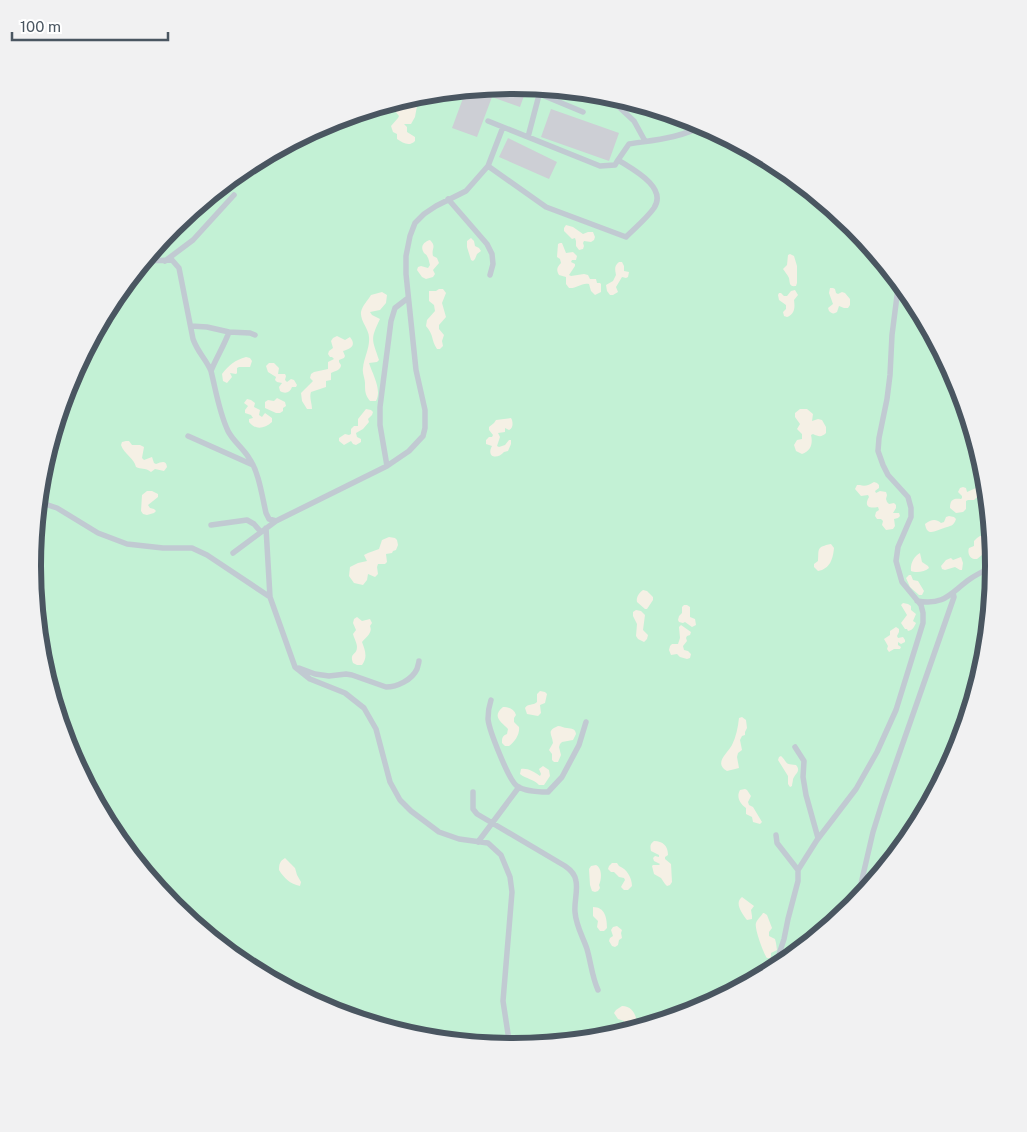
<svg xmlns="http://www.w3.org/2000/svg" width="1027" height="1132" font-family="'Public Sans',sans-serif">
<rect width="100%" height="100%" fill="#f5f3f3"/>
<path fill="#c3f1d5" d="M35 566a479 479 0 1 1 958 0a479 479 0 1 1-958 0Z"/>
<path fill="#f5f0e5" d="M401,100l12,2 4,4 -2,11 -4,7h-7l3,3v5l8,5v4c-6,6 -12,2 -18,-2v-5l-4,-2 -2,-6 7,-8 1,-2c-7,-8 -7,-11 2,-16z
M566,225l7,2 10,7 5,-2h5l2,5 -1,3 -3,2 -7,-1 -1,2 1,3 -1,3 -4,1 -3,-4v-5l-1,-3 -3,1 -8,-8v-3z
M471,238l3,3 1,5 4,2 2,3 -4,3 -2,5 -2,2 -2,-1 -4,-13v-6z
M430,240c7,7 1,8 3,16l4,2 2,5 -6,7 2,4 -2,3 -7,2 -4,-2 -5,-7 1,-3 3,-1 7,2 2,-3c-1,-3 -1,-6 -3,-9 0,-1 -2,-2 -3,-3 -4,-6 -1,-11 6,-13z
M560,243h2l4,10 7,-1 4,4 -1,4h-4l-1,2 4,2v2l-6,9 2,1 13,-2 4,1 2,4h6l1,4h3l1,1v8l-6,3 -4,-4 -2,-7c-7,-2 -13,5 -20,4l-3,-4v-7l-7,-2c-3,-5 -2,-8 2,-12l-1,-4 -3,-2 1,-13z
M790,254l4,2 3,10v17l-1,3c-7,1 -6,-3 -7,-8 -2,-4 -4,-6 -6,-9l4,-4 1,-10z
M619,262h3l2,4v5l5,1 -1,5 -2,1 -4,-1 -6,10 2,5 -5,3h-3l-3,-4 -1,-6 7,-4 3,-6c-1,-6 -2,-9 3,-13z
M830,288h3l2,1 1,4 2,1 4,-2 3,1 5,6v6l-2,3h-4l-5,-2 -2,6c-3,2 -5,2 -8,-1l-1,-3 5,-4 -4,-11z
M439,289h4l3,4 -4,10 4,14 -7,8v4l5,6 -2,6 1,5 -3,3h-3c-6,-9 -3,-14 -11,-23l1,-6 8,-9 -1,-6 -5,-4v-10h7z
M795,290l3,5 -4,5c1,7 1,14 -7,17l-3,-1 -1,-4 3,-3v-4l-7,-5 -1,-5 1,-2h2l3,3h3l4,-5z
M382,292l5,3 -1,8 -6,7 -10,2 2,3 8,4c-10,21 -8,20 -1,41l-2,2 -8,1c4,12 13,27 7,38h-6c-5,-6 -5,-10 -5,-18 0,-5 -3,-10 -2,-15 1,-11 7,-20 6,-31 0,-8 -9,-16 -8,-25 1,-6 7,-12 10,-17z
M337,336l8,4 5,-3c7,9 0,12 -7,14l2,5 -1,2 -5,2v2l2,3c0,5 -6,6 -10,8v7l-5,1v6l-15,5c-2,5 1,11 1,17h-5l-5,-8 -1,-8 12,-12 -3,-3 1,-4 3,-2 14,-3v-7l6,-3 -2,-2h-2l-2,-3 1,-3 4,-3 -2,-7 2,-3z
M246,357l4,1 2,3 -2,6h-11l-2,1v5l-1,1 -6,-1 2,4 -5,6 -4,-2 -1,-7c7,-9 13,-14 24,-17z
M269,363h5l5,5 -1,6h7l1,2 -1,4 2,2 4,-3 3,1 3,5 -1,2h-4c-2,6 -7,7 -12,4l-1,-4 3,-4 -5,-1 -2,-2 1,-3 -8,-5 -2,-6z
M277,398l8,4 1,4 -3,2v3l-3,2h-4l-11,-5v-6l3,-2 6,1z
M247,399l4,1 4,3 -1,4 6,3 -1,5 3,2 3,-4 7,5v4c-8,7 -17,8 -23,0v-3l4,-1 -2,-3 -6,-2v-3l3,-4 -4,-3z
M366,409l5,1 2,2 -1,3 -4,4 1,3 -6,7 -7,4 1,4 4,2v3l-5,3 -3,-1 -2,-3 -7,4 -5,-4v-3l6,-4 4,1 2,-1v-5l3,-3h4v-7z
M800,409h7l6,5 -1,7 6,-2 4,1 4,7v6c-4,4 -7,4 -13,1l-2,1c2,9 0,16 -9,19l-6,-3 -2,-6 3,-5 5,-1v-5l-5,-5 3,-5 -5,-7v-4z
M511,418l1,2c1,4 1,8 -3,10l-4,-2v4l-7,1 2,4 -3,9 2,1 6,-2 4,-5h2v4l-3,7 -4,1c-7,8 -18,5 -12,-6l-6,-2v-4l3,-3h3l1,-2 -4,-5v-3l5,-4 2,-3z
M126,441h3l3,4h8l4,2 -2,11 2,2 8,-3 2,6 2,1c6,-2 10,-4 11,3l-3,4 -9,-2 -4,3c-6,-5 -10,-2 -15,-5 -2,-9 -12,-13 -15,-22l1,-3z
M874,482l3,1 2,2v3l-4,3 1,2 4,-2 6,1 1,3 -1,4 1,3 2,2 5,-1 2,2v3l-3,5h6l1,3 -2,2 -4,1 1,7 -2,3 -7,1 -4,-5 1,-4 -2,-2h-4l-2,-3 1,-4 3,-2 -1,-3c-10,2 -14,-1 -9,-10l-1,-2 -7,1 -6,-7 2,-4h3c5,2 9,0 14,-3z
M963,487l3,1 1,4 9,-4 3,4v3l-5,5h-6l-2,1v8l-3,3 -7,1 -6,-5c0,-8 3,-10 11,-9l1,-1v-2l-4,-4 2,-4z
M147,491h5l6,3v3l-10,8 2,3 4,1 2,2 -2,2 -7,2 -4,-1 -2,-3 1,-16z
M949,516l5,1 2,2c-2,7 -6,7 -12,9 -9,3 -17,9 -19,-4 6,-4 10,-6 16,-1l3,-1 2,-5z
M980,536c5,0 7,2 10,6v4l-4,2h-3l-1,7c-2,1 -3,3 -5,4 -7,1 -10,-6 -8,-11l5,-2v-5l3,-3z
M389,537l6,1 2,2 1,5 -2,5 -3,1 -1,2 -6,1 1,8 -2,2h-7l-1,3 1,7 -3,3 -7,-3 -1,6 -4,5 -9,-2 -5,-7 1,-9 8,-4 9,-2 -3,-6 4,-2 11,-4 3,-9z
M831,544l3,4c-1,11 -4,21 -16,23l-4,-4v-3l4,-3c1,-12 -2,-14 13,-17z
M920,553l2,9 6,4 1,2c-4,4 -13,5 -18,3 -1,-7 3,-15 9,-18z
M961,557l2,6 -1,7h-2l-5,-3 -10,3 -3,-1 -1,-3 5,-6 5,-2 2,2z
M909,575h2l2,5 5,1 6,10 -2,4h-3l-9,-8 -4,-9z
M643,590l4,1 6,6v3l-6,9h-2l-8,-7c-1,-5 2,-9 6,-12z
M903,603l5,1 3,2v4l5,4 -3,7 3,2c-2,4 -3,7 -8,8l-1,-2h-2l-4,-6 6,-8 -6,-10z
M684,605h3l3,2v10l5,2 1,6 -4,2 -7,-5 -2,1 -4,-1 -1,-2 1,-4 3,-3v-6z
M636,610l5,1 4,4 -2,15 5,5 -1,4 -3,3 -6,-3 -2,-3 1,-12 -4,-8v-4z
M357,617l5,4 8,-2 2,4 -2,3c3,7 -4,11 -8,16 3,8 6,15 0,23h-5l-4,-2c-4,-11 4,-7 4,-16 0,-4 -3,-9 -4,-13l3,-4 -3,-7 1,-4z
M681,625l10,7 -1,3 -3,1 -1,2 1,3 -4,5 1,4 4,1 3,3 -1,4 -3,1 -7,-2 -3,-3 -6,1 -2,-5 1,-4 2,-2h6l2,-6 -1,-11z
M896,627l3,2v3l-2,4 1,2 5,-1 2,3v2l-4,2 -3,-2v3l3,2 -1,2h-6l-5,3 -2,-3 1,-3 -4,-7 6,-4v-4z
M540,691l5,1 2,2 -2,9 -5,2 1,8 -3,3 -11,-2 -2,-6c3,-5 8,-2 12,-6v-8z
M503,707c6,0 11,2 13,8l-2,3v4l5,5c1,7 -4,15 -10,19h-4l-3,-3c0,-5 0,-7 5,-9l1,-5c-6,-7 -17,-12 -5,-22z
M742,717l4,3 1,8 -2,4v3l-3,1 -2,4 2,10 -4,3 -1,4 2,11 -12,3c-14,-8 1,-18 5,-26 4,-8 6,-18 7,-27z
M558,726c3,0 6,2 9,2 5,1 8,0 9,6l-3,6 -11,2 -2,2 -1,3 2,8 -3,7h-4l-2,-2v-6l-3,-4 4,-7c-1,-9 -7,-12 5,-17z
M781,756c8,8 3,8 15,9 5,6 0,8 -3,14 0,2 -1,5 -1,7l-2,1 -2,-3v-8l-10,-16 1,-3z
M543,766l6,4 1,6 -6,9h-5c-5,-6 -13,-6 -19,-11l1,-5c7,-1 13,3 19,7l1,-2 -2,-5z
M745,789l2,1 4,6 -3,6 1,3 4,2 9,15 -2,2 -7,-2 -1,-5 -6,-3v-6c-6,-4 -10,-11 -6,-18z
M654,841c9,0 14,5 14,14l-3,2v2l6,5 1,18 -2,3 -3,1 -2,-2 -4,-6 -7,-4 -2,-8 1,-1h6l1,-1 -6,-3 -1,-3 2,-2 4,1v-2l-8,-4c-1,-5 -1,-7 3,-10z
M285,858l10,10 2,7 4,7 -1,4c-10,-2 -16,-8 -21,-16 0,-6 1,-9 6,-12z
M612,863h5l2,3c8,3 13,12 13,20l-4,4h-4l-3,-3 1,-2 3,-5 -1,-2 -5,-1 -5,-5h-3l-3,-3 1,-3z
M596,865c6,3 6,13 3,20l1,3 -2,3 -3,1 -3,-1 -2,-6 -1,-16 2,-3z
M742,897l12,9 -3,4 1,6v3l-5,1c-5,-7 -13,-17 -5,-23z
M593,907c12,0 14,11 14,21l-3,3h-4l-3,-4 1,-6 -5,-5z
M763,913h1l3,2 5,13 -3,4v4l6,3 1,4 1,7 -6,3v3l-1,2h-3c-3,-3 -13,-30 -11,-35 1,-3 5,-7 7,-10z
M617,926l5,4 -1,3 1,5 -3,2 -1,5 -3,2 -3,-1 -3,-5 1,-3 3,-2 -2,-6 2,-3z
M622,1006c12,0 15,12 16,22l-14,5 -3,-5v-3l3,-2v-2l-6,-2 -4,-6 2,-3z"/>
<path fill="#cdcfd5" d="M507,86l18,7 -5,14 -28,-10 -15,40 -25,-9 14,-38z
M551,109l68,24 -10,28 -68,-24z
M508,138l49,24 -8,17 -50,-22z"/>
<g fill="none" stroke-linecap="round" stroke-linejoin="round">
<path stroke="#c1cad2" stroke-width="5.5" d="M518,85l65,27
M605,94l29,27 11,20
M488,121l112,45 15,-1 3,-5
M503,127l-15,39 58,41 80,30c9,-9 21,-19 28,-29 14,-21 -22,-39 -36,-48l11,-16c25,-4 52,-6 75,-19
M528,137l11,-42
M448,199l39,45 5,10 1,10 -3,11
M144,261l28,-1 7,8 14,71c5,14 13,20 18,32 5,20 8,41 17,60 5,10 15,17 21,27 10,14 13,38 17,55l3,6 7,2
M165,261l28,-21 41,-45
M191,326l16,1 22,5 21,1 5,2
M211,371c5,-13 13,-25 18,-39
M188,436l65,29
M387,466l-7,-41v-18l11,-86 4,-13 13,-10
M39,502l18,6 41,25 29,11 36,4h29l15,7 63,42
M211,525l36,-5 7,4 7,8
M266,528l4,69 25,70 15,12 35,14 19,15 12,21 14,53 10,18 11,11 28,21 20,7 29,4 13,12 9,22 2,15 -9,109 7,46
M233,553l43,-32 111,-55 22,-15 14,-15 2,-8v-18l-9,-40 -10,-96v-18l4,-20 5,-13 9,-9 12,-8 30,-15 22,-25
M917,601c28,5 33,-8 53,-22 7,-5 16,-9 24,-13
M299,668l16,6 14,2 17,-2 6,1 34,12c11,0 26,-7 31,-18 0,0 2,-7 2,-8
M491,700c-2,6 -3,13 -3,19 1,11 21,62 29,67 7,5 23,6 31,6l14,-15 17,-32 7,-23
M795,747l9,14 -1,16 3,18 12,43
M473,792v17l4,5 88,52c6,4 10,8 11,15 2,10 -2,21 -1,31 1,14 8,25 12,37 4,14 5,28 11,41
M776,835l1,8 21,27
M478,842l41,-55
M857,901l16,-69 10,-32 71,-203 -1,-4
M774,970l10,-31 4,-20 10,-38v-11l19,-30 39,-51 21,-37 19,-42 27,-87v-10l-2,-8 -19,-23 -6,-21 2,-14 13,-30v-9l-3,-11 -20,-22 -5,-10 -5,-14 1,-13 8,-39 3,-24 2,-40 6,-47 -1,-9"/>
</g>
<path d="M0 0H1027V1132H0ZM41 566a472 472 0 1 1 944 0a472 472 0 1 1-944 0Z" fill="#f1f1f2" fill-rule="evenodd"/>
<path fill="none" stroke="#4a5661" stroke-width="6" d="M41 566a472 472 0 1 1 944 0a472 472 0 1 1-944 0Z"/>
<path d="M12 32v8h156v-8" fill="none" stroke="#4a5661" stroke-width="2.5"/>
<text x="20" y="32" font-size="15" fill="#4a5661" stroke="#ffffff" stroke-width="4" paint-order="stroke">100 m</text>
</svg>
